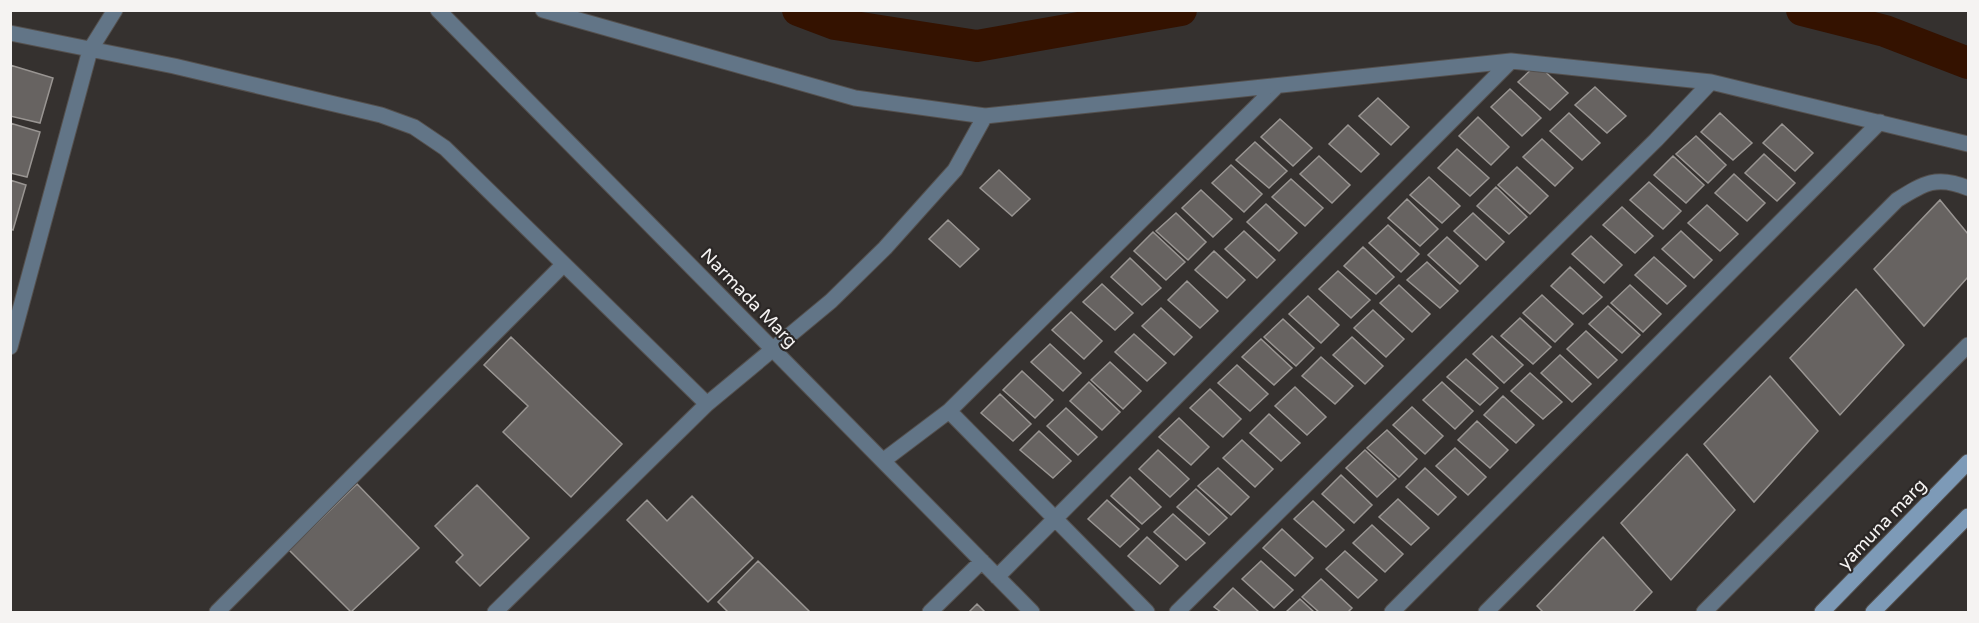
<svg xmlns="http://www.w3.org/2000/svg" width="1979" height="623" font-family="'Varela Round',sans-serif">
<rect width="100%" height="100%" fill="#35312f"/>
<g fill="none" stroke-linecap="round" stroke-linejoin="round">
<path stroke="#341200" stroke-width="32" d="M798,10l37,14 142,22 204,-36
M1802,10l83,21 83,32"/>
</g>
<path fill="#676361" stroke="#999592" stroke-width="1.5" d="M1537,64l31,29 -18,17 -32,-28z
M10,65l43,13 -13,45 -30,-7z
M1595,87l31,29 -19,17 -32,-28z
M1510,89l31,29 -19,18 -31,-29z
M1378,98l31,29 -18,18 -32,-29z
M1569,113l31,30 -18,17 -32,-29z
M1720,113l32,30 -19,17 -32,-28z
M1478,117l31,30 -18,18 -32,-29z
M1280,119l32,29 -19,18 -32,-29z
M10,123l30,9 -13,45 -17,-4z
M1782,124l31,29 -18,18 -32,-28z
M1348,125l31,29 -18,18 -32,-28z
M1696,136l30,29 -18,18 -32,-29z
M1542,139l31,29 -18,18 -32,-29z
M1255,142l32,29 -18,17 -33,-28z
M1457,149l32,29 -19,18 -32,-28z
M1764,154l31,29 -18,18 -32,-28z
M1319,156l31,29 -18,18 -32,-29z
M1673,156l31,29 -18,18 -32,-28z
M1231,165l31,29 -18,18 -32,-29z
M1517,167l31,29 -18,18 -32,-29z
M999,170l31,29 -18,17 -32,-28z
M1734,174l31,29 -18,18 -32,-28z
M1429,177l31,29 -18,17 -32,-28z
M1291,179l32,29 -18,18 -33,-29z
M10,180l16,5 -13,45 -3,-1z
M1649,182l32,29 -18,18 -33,-29z
M1496,187l31,30 -18,17 -32,-28z
M1201,190l31,29 -19,18 -31,-29z
M1407,199l31,30 -18,17 -32,-28z
M1940,200l28,34v43l-44,49 -50,-57z
M1266,204l31,29 -18,18 -32,-29z
M1707,205l31,29 -18,17 -32,-28z
M1622,207l31,29 -18,17 -32,-28z
M1176,213l30,29 -18,18 -32,-29z
M1473,213l31,29 -18,18 -32,-29z
M948,220l31,29 -19,18 -31,-28z
M1388,225l31,29 -18,18 -32,-29z
M1244,231l31,29 -18,18 -32,-29z
M1681,231l31,29 -18,18 -32,-29z
M1153,232l32,30 -19,18 -32,-29z
M1591,236l31,29 -18,18 -32,-29z
M1447,237l31,29 -18,18 -32,-29z
M1363,247l31,30 -18,17 -32,-28z
M1214,251l31,29 -18,18 -32,-28z
M1654,257l32,29 -19,18 -32,-29z
M1130,258l31,30 -19,17 -31,-28z
M1427,262l31,29 -18,17 -33,-28z
M1570,267l32,30 -19,17 -32,-28z
M1338,271l32,29 -19,18 -32,-29z
M1187,281l31,30 -18,17 -32,-28z
M1102,284l31,29 -18,17 -32,-28z
M1399,285l31,29 -18,18 -32,-29z
M1630,285l31,29 -18,18 -32,-29z
M1856,289l48,56 -64,70 -50,-57z
M1542,295l31,29 -18,18 -32,-29z
M1308,296l31,29 -18,18 -32,-29z
M1608,306l32,29 -18,18 -33,-29z
M1161,308l31,29 -18,18 -32,-29z
M1373,310l31,29 -18,18 -32,-29z
M1071,312l31,29 -18,18 -32,-29z
M1520,318l31,29 -18,17 -32,-28z
M1283,319l31,29 -18,18 -32,-29z
M1586,331l31,29 -19,18 -31,-29z
M1134,334l32,29 -19,18 -32,-29z
M1492,336l31,29 -19,18 -31,-29z
M511,337l111,107 -51,53 -68,-65 25,-26 -44,-41z
M1352,337l31,29 -18,18 -32,-29z
M1261,339l31,29 -18,17 -32,-28z
M1050,344l31,29 -18,18 -32,-29z
M1560,355l31,29 -19,18 -31,-29z
M1321,357l32,29 -18,18 -33,-28z
M1466,359l32,29 -18,17 -33,-28z
M1110,362l31,29 -18,18 -32,-29z
M1237,365l31,29 -18,17 -32,-28z
M1022,371l31,29 -18,18 -32,-28z
M1530,373l32,29 -19,17 -32,-28z
M1770,376l48,55 -64,71 -50,-58z
M1089,382l31,30 -18,18 -32,-29z
M1442,382l31,29 -18,18 -32,-29z
M1295,387l31,30 -19,18 -32,-29z
M1210,389l31,30 -18,18 -33,-29z
M1000,394l31,30 -18,17 -32,-28z
M1503,396l31,29 -18,18 -32,-28z
M1412,407l31,29 -18,18 -32,-29z
M1066,408l31,29 -19,18 -31,-29z
M1269,414l31,29 -19,18 -31,-28z
M1179,418l30,29 -18,18 -32,-28z
M1477,421l31,29 -18,18 -32,-28z
M1387,430l30,29 -18,18 -32,-29z
M1039,431l32,30 -18,17 -33,-28z
M1242,440l31,29 -18,18 -32,-29z
M1455,448l31,29 -18,18 -32,-29z
M1158,450l31,29 -19,18 -31,-28z
M1365,450l31,29 -19,18 -31,-29z
M1687,454l48,56 -64,70 -50,-57z
M1218,468l31,29 -18,18 -33,-29z
M1425,468l31,29 -18,18 -32,-28z
M1341,475l31,30 -18,18 -32,-29z
M1130,477l31,30 -19,17 -31,-28z
M357,484l62,64 -68,64 -62,-62z
M477,485l52,53 -49,48 -24,-24 7,-7 -28,-29z
M1196,489l31,29 -18,17 -32,-28z
M692,496l61,62 -45,44 -81,-82 20,-20 20,21z
M1398,499l31,29 -18,17 -32,-28z
M1107,500l32,29 -19,18 -32,-28z
M1313,501l31,29 -18,17 -32,-28z
M1173,514l32,29 -19,17 -32,-28z
M1372,525l31,29 -18,18 -32,-29z
M1282,529l31,29 -18,18 -32,-28z
M1147,537l31,29 -18,18 -32,-28z
M1603,537l49,55 -19,20h-90l-6,-6z
M1345,551l32,29 -19,18 -32,-29z
M758,561l52,51h-82l-10,-10z
M1261,561l32,29 -19,18 -32,-29z
M1321,579l31,29 -4,4h-29l-17,-15z
M1233,588l26,24h-38l-7,-5z
M1300,599l14,13h-28z
M977,604l8,8h-16z"/>
<g fill="none" stroke-linecap="round" stroke-linejoin="round">
<defs>
<path id="street" d="M438,10l594,602
M543,10l312,88 130,18 526,-55
M10,33l164,33 207,49 33,12 31,21 262,256
M10,347l80,-297 25,-40
M949,411l198,201
M884,460l65,-49 328,-325
M997,577l514,-516 200,21 257,62
M217,612l346,-347
M495,612l212,-208 124,-103 54,-53 70,-78 30,-54
M930,612l52,-51
M1177,612l479,-472 55,-58
M1392,612l488,-490
M1486,612l411,-412c27,-17 40,-25 71,-12
M1704,612l264,-267"/>
<path id="secondary" d="M1822,612l146,-150
M1873,612l95,-96"/>
</defs>
<use href="#street" stroke="#54504e" stroke-width="17"/>
<use href="#secondary" stroke="#54504e" stroke-width="17"/>
<use href="#street" stroke="#627587" stroke-width="15"/>
<use href="#secondary" stroke="#7d9ab7" stroke-width="15"/>
</g>
<g text-anchor="middle" dominant-baseline="central" stroke-width="4.5" stroke-linejoin="round" paint-order="stroke">
<g font-size="18" fill="#f5f3f2" stroke="#2b2726">
<text transform="translate(749 298) rotate(46)">Narmada Marg</text>
<text transform="translate(1882 524) rotate(-46)">yamuna marg</text>
</g>
</g>
<rect width="1979" height="623" fill="none" stroke="#f5f3f2" stroke-width="24"/>
</svg>
